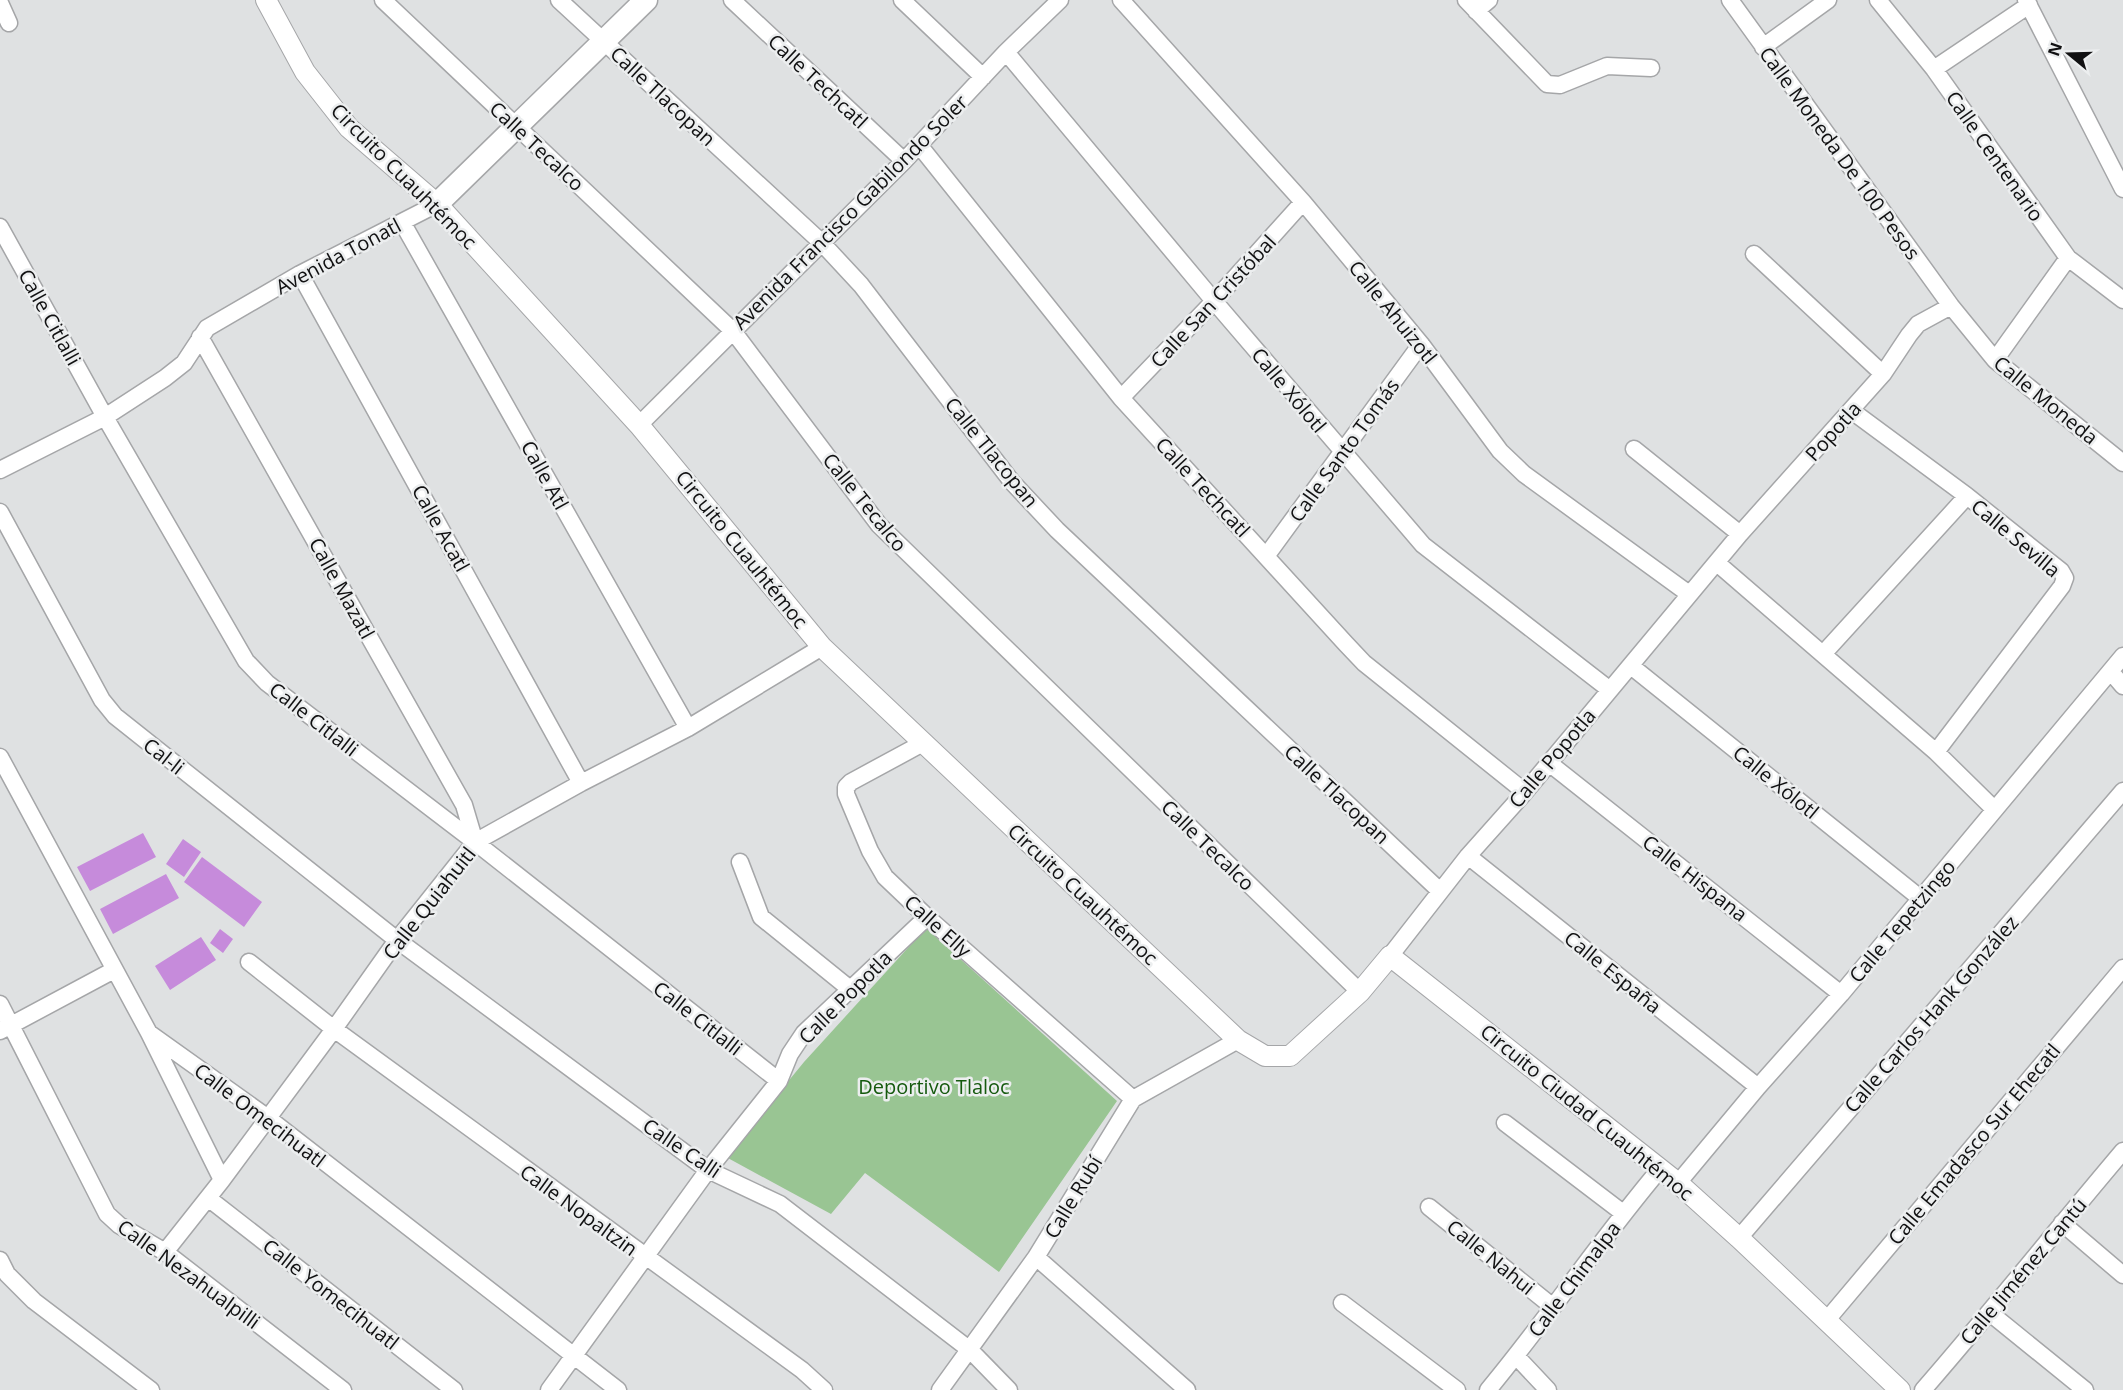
<svg xmlns="http://www.w3.org/2000/svg" width="2123" height="1390" font-family="'Open Sans',sans-serif">
<rect width="100%" height="100%" fill="#dfe1e2"/>
<path fill="#99c593" d="M926,928l191,173 -118,171 -134,-99 -34,41 -105,-57 78,-95z"/>
<path fill="#c68bdb" d="M143,833l13,24 -66,34 -13,-24z
M183,839l18,13 -17,25 -18,-13z
M202,857l60,45 -18,25 -60,-45z
M166,874l13,24 -66,36 -13,-25z
M220,929l13,10 -10,14 -13,-10z
M201,937l15,23 -46,30 -15,-24z"/>
<g fill="none" stroke-linecap="round" stroke-linejoin="round">
<defs>
<path id="minor" d="M383,0l350,331 146,194 481,467
M559,0l262,242 40,43 151,197 45,48 383,361
M732,0l172,161
M902,0l81,77
M1121,0l182,202 118,142 79,107 24,23 165,120
M1466,0l81,84 13,1 47,-19 44,2
M1730,0l221,306 44,54 128,103
M1878,0l56,69 134,189 55,42
M2026,0l97,189
M0,3l9,20
M1476,11l13,-11
M1763,47l65,-47
M1006,52l208,249 209,244 187,145
M1934,69l95,-64
M919,145l202,253 225,246 18,19 161,129
M402,222l286,506
M0,227l105,190 141,244 21,22 208,159 304,239
M1754,254l129,120
M300,274l281,509
M200,337l264,468 11,37
M1995,360l73,-102
M1121,398l93,-97 89,-99
M1852,411l115,85 94,75 4,7 -3,8 -126,166
M639,425l265,-264 102,-109 54,-52
M1634,449l106,85
M0,470l105,-53 60,-39 19,-15 23,-35 93,-54 137,-70
M0,512l102,188 13,16 282,224 311,230 72,34 190,146 39,40
M1267,555l154,-211
M1717,563l219,189 58,57
M1823,654l144,-158
M1631,666l289,232
M2111,672l12,14
M923,743l-72,39 -5,5v7l24,57 15,26 42,40 206,182
M0,757l149,276 73,147
M1549,763l292,231
M1468,856l290,231
M740,862l21,55 89,72
M1390,956l78,-100 57,-64 215,-258 143,-160 26,-39 9,-11 33,-18
M249,962l85,67 468,341 22,20
M0,1004l107,210 12,11 46,27 178,138
M0,1031l114,-61
M149,1033l119,85 350,272
M1505,1123l118,90
M1678,1183l80,-96 83,-93 282,-338
M208,1198l246,192
M1429,1207l124,100
M2062,1223l61,52
M1739,1238l384,-447
M165,1252l57,-72 112,-151 63,-89 78,-98 106,-59 107,-55 134,-81
M1036,1257l151,133
M0,1260l7,14 27,27 117,89
M1342,1303l115,87
M1990,1313l95,77
M1826,1321l297,-353
M1516,1356l32,34
M549,1390l159,-220 71,-89 11,-27 14,-21 123,-116
M940,1390l96,-133 97,-158 105,-59
M1488,1390c60,-72 112,-150 172,-221
M1923,1390c68,-78 133,-160 200,-239"/>
<path id="tertiary" d="M266,0l39,72 44,56 88,76 202,221 183,222 416,393 27,16h25l70,-64 30,-36 288,227 61,55 161,152"/>
<path id="secondary" d="M437,204l209,-204"/>
</defs>
<use href="#minor" stroke="#a5a6a8" stroke-width="19"/>
<use href="#tertiary" stroke="#a5a6a8" stroke-width="22"/>
<use href="#secondary" stroke="#a5a6a8" stroke-width="25"/>
<use href="#minor" stroke="#fff" stroke-width="16"/>
<use href="#tertiary" stroke="#fff" stroke-width="20"/>
<use href="#secondary" stroke="#fff" stroke-width="22"/>
</g>
<g text-anchor="middle" dominant-baseline="central" stroke-width="5" stroke-linejoin="round" paint-order="stroke">
<g font-size="20" fill="#111112" stroke="#eceeef">
<text transform="translate(818 81) rotate(43)">Calle Techcatl</text>
<text transform="translate(663 96) rotate(43)">Calle Tlacopan</text>
<text transform="translate(537 146) rotate(43)">Calle Tecalco</text>
<text transform="translate(1840 153) rotate(54)">Calle Moneda De 100 Pesos</text>
<text transform="translate(1995 156) rotate(55)">Calle Centenario</text>
<text transform="translate(404 176) rotate(45)">Circuito Cuauhtémoc</text>
<text transform="translate(850 212) rotate(-45)">Avenida Francisco Gabilondo Soler</text>
<text transform="translate(338 256) rotate(-28)">Avenida Tonatl</text>
<text transform="translate(1213 301) rotate(-47)">Calle San Cristóbal</text>
<text transform="translate(1393 312) rotate(51)">Calle Ahuizotl</text>
<text transform="translate(50 317) rotate(61)">Calle Citlalli</text>
<text transform="translate(1289 390) rotate(50)">Calle Xólotl</text>
<text transform="translate(2046 400) rotate(39)">Calle Moneda</text>
<text transform="translate(1833 431) rotate(-48)">Popotla</text>
<text transform="translate(1344 450) rotate(-54)">Calle Santo Tomás</text>
<text transform="translate(992 452) rotate(51)">Calle Tlacopan</text>
<text transform="translate(545 475) rotate(61)">Calle Atl</text>
<text transform="translate(1203 487) rotate(47)">Calle Techcatl</text>
<text transform="translate(865 502) rotate(51)">Calle Tecalco</text>
<text transform="translate(441 528) rotate(61)">Calle Acatl</text>
<text transform="translate(2016 538) rotate(40)">Calle Sevilla</text>
<text transform="translate(742 549) rotate(51)">Circuito Cuauhtémoc</text>
<text transform="translate(342 588) rotate(61)">Calle Mazatl</text>
<text transform="translate(314 719) rotate(38)">Calle Citlalli</text>
<text transform="translate(164 756) rotate(38)">Cal-li</text>
<text transform="translate(1552 758) rotate(-50)">Calle Popotla</text>
<text transform="translate(1776 782) rotate(39)">Calle Xólotl</text>
<text transform="translate(1337 794) rotate(43)">Calle Tlacopan</text>
<text transform="translate(1208 845) rotate(44)">Calle Tecalco</text>
<text transform="translate(1695 878) rotate(38)">Calle Hispana</text>
<text transform="translate(1083 894) rotate(43)">Circuito Cuauhtémoc</text>
<text transform="translate(429 903) rotate(-52)">Calle Quiahuitl</text>
<text transform="translate(1902 921) rotate(-50)">Calle Tepetzingo</text>
<text transform="translate(938 926) rotate(42)">Calle Elly</text>
<text transform="translate(1613 972) rotate(39)">Calle España</text>
<text transform="translate(845 997) rotate(-45)">Calle Popotla</text>
<text transform="translate(1931 1014) rotate(-49)">Calle Carlos Hank González</text>
<text transform="translate(698 1018) rotate(38)">Calle Citlalli</text>
<text transform="translate(1587 1112) rotate(39)">Circuito Ciudad Cuauhtémoc</text>
<text transform="translate(260 1115) rotate(37)">Calle Omecihuatl</text>
<text transform="translate(1974 1144) rotate(-50)">Calle Emadasco Sur Ehecatl</text>
<text transform="translate(682 1148) rotate(34)">Calle Calli</text>
<text transform="translate(1073 1197) rotate(-59)">Calle Rubí</text>
<text transform="translate(579 1210) rotate(36)">Calle Nopaltzin</text>
<text transform="translate(1491 1257) rotate(39)">Calle Nahui</text>
<text transform="translate(2023 1271) rotate(-50)">Calle Jiménez Cantú</text>
<text transform="translate(189 1274) rotate(36)">Calle Nezahualpilli</text>
<text transform="translate(1574 1279) rotate(-53)">Calle Chimalpa</text>
<text transform="translate(331 1294) rotate(38)">Calle Yomecihuatl</text>
</g>
<g font-size="20" fill="#155a0e" stroke="#eceeef">
<text x="934" y="1086">Deportivo Tlaloc</text>
</g>
</g>
<g transform="translate(2069 54) rotate(289)" stroke="#eceeef" stroke-width="4.5" paint-order="stroke">
<path d="M0-4.5L10 22L0 15L-10 22Z" fill="#111112"/>
<text y="-9" font-size="16" font-weight="bold" text-anchor="middle" fill="#111112">N</text>
</g>
</svg>
